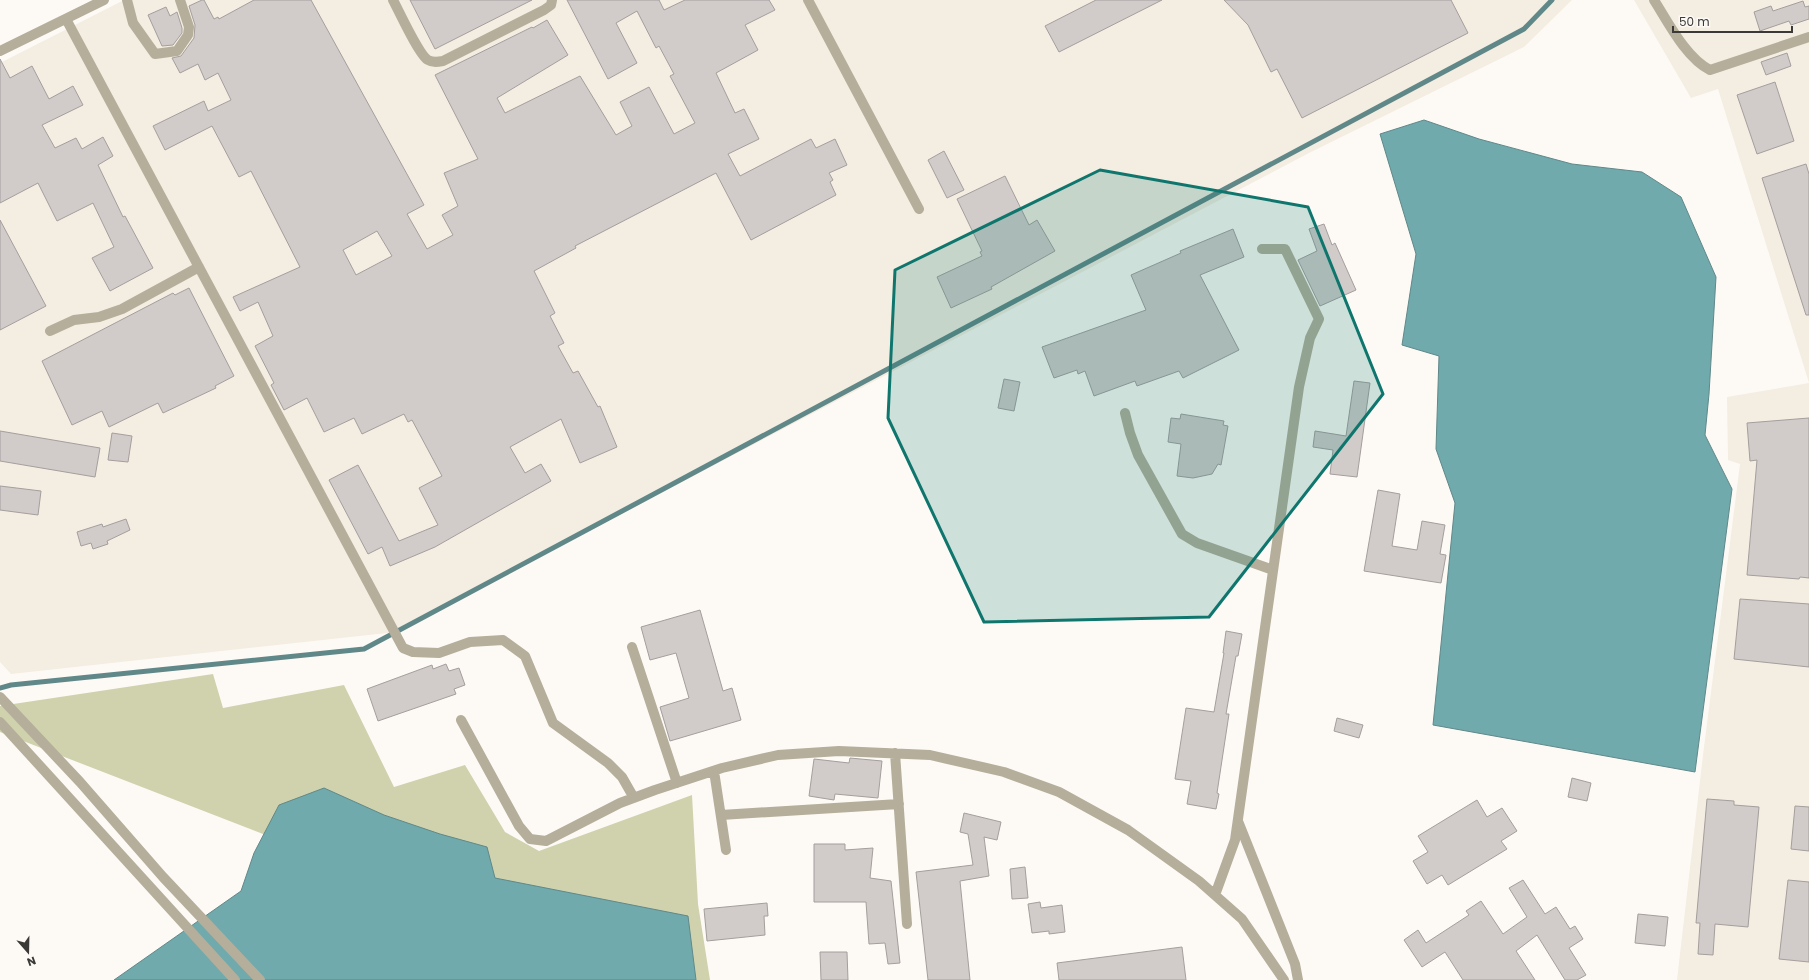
<svg xmlns="http://www.w3.org/2000/svg" width="1809" height="980" font-family="Poppins,sans-serif">
<rect width="100%" height="100%" fill="#fdfaf6"/>
<path fill="#f4ede1" d="M124,0h1448l-48,47 -215,106 -913,479 -385,42 -11,-12v-599z
M1634,0h175v980h-132l26,-225 37,-291 -12,-4 -1,-63 82,-14 -91,-294 -27,9z"/>
<path fill="#cfd2ad" d="M213,674l10,34 121,-23 50,102 71,-22 40,67 34,19 153,-56 6,109 12,76h-71l-639,-248v-26z"/>
<path fill="#70aaac" stroke="#608889" d="M1424,120l55,19 93,25 70,8 39,25 35,80 -7,117 -4,41 27,54 -37,283 -262,-47 22,-222 -19,-54 3,-93 -37,-11 14,-91 -36,-120z
M324,788l60,27 56,19 47,13 8,31 193,38 8,64h-582l127,-89 13,-38 25,-48z"/>
<g fill="none" stroke-linecap="round" stroke-linejoin="round">
<path stroke="#608889" stroke-width="5" d="M0,688l11,-3 353,-36 1160,-620 28,-29"/>
</g>
<path fill="#d1cbca" stroke="#a49e9d" fill-rule="evenodd" d="M202,0h2l10,19 4,-2 1,2 35,-19h57l113,205 -17,9 20,35 26,-14 -11,-20 16,-9 -14,-33 34,-14 -43,-84 97,-48 1,1 14,-8 21,35 -71,43 8,15 75,-37 36,59 16,-9 -12,-24 29,-15 25,47 21,-11 -25,-47 4,-2 -15,-28 -3,2 -19,-37 -21,12 21,40 -29,16 -41,-79h92l5,10 21,-10h84l6,10 -30,15 13,25 -42,23 19,40 9,-4 15,30 -31,15 12,22 71,-37 5,9 19,-9 12,26 -18,8 4,7 -3,2 6,13 -85,45 -35,-67 -141,73 1,2 -42,23 21,42 -5,3 14,27 -6,3 15,27 5,-2 20,36 2,-1 17,41 -37,16 -19,-44 -51,28 15,26 16,-9 10,17 -116,66 -45,19 -8,-19 -14,7 -39,-74 29,-15 41,76 39,-16 -19,-37 23,-12 -30,-56 -4,2 -4,-8 -42,20 -8,-16 -30,14 -17,-34 -23,12 -13,-25 3,-2 -19,-37 18,-10 -15,-34 -18,9 -7,-14 67,-30 -49,-96 -12,6 -27,-51 -47,24 -12,-24 51,-25 4,10 23,-11 -13,-27 -13,7 -7,-16 -18,9 -8,-15 9,-2 13,-18 1,-13 -6,-19zM377,231l15,25 -36,19 -13,-25z
M410,0h122l-97,49z
M1096,0h66l-103,52 -14,-26z
M1224,0h227l17,33 -166,85 -25,-49 -6,3 -23,-47z
M1803,1l2,6 4,-1v13l-18,6 -2,-4 -29,10 -6,-19 17,-6 2,5z
M166,7l4,9 7,-4 5,16v5l-9,12 -11,1 -14,-31z
M1787,53l4,13 -25,9 -5,-13z
M0,59l10,19 22,-12 17,33 24,-13 10,19 -41,20 13,23 21,-10 6,11 21,-12 10,19 -15,9 25,52 2,-1 28,52 -43,23 -18,-33 22,-11 -21,-44 -36,18 -19,-38 -38,20z
M1775,82l19,59 -37,13 -20,-59z
M944,151l20,39 -17,8 -19,-38z
M1806,164l3,10v141h-3l-44,-137z
M1005,176l24,49 8,-5 18,31 -64,36 1,2 -41,19 -14,-31 45,-21 -2,-4 2,-1 -25,-52z
M0,220l46,86 -46,24z
M1324,224l8,21 3,-2 21,47 -36,16 -22,-46 19,-9 -8,-22z
M1233,229l11,28 -44,18 39,75 -56,28 -4,-7 -42,15 -2,-5 -41,15 -9,-25 -7,3 -1,-4 -23,8 -12,-31 104,-37 -15,-35 50,-22 -1,-2z
M189,288l45,88 -19,10 1,2 -53,25 -5,-10 -49,24 -7,-16 -30,14 -30,-64 131,-68 2,2z
M1004,379l16,3 -6,29 -16,-3z
M1354,381l16,2 -13,94 -27,-3 3,-24 -20,-3 2,-16 31,5z
M1181,414l43,7 -1,4 5,1 -7,39 -3,-1 -6,10 -19,4 -16,-2 4,-32 -13,-2 3,-24 9,1z
M1809,418v160l-9,-1 -1,2 -52,-4 10,-115 -7,1 -3,-38z
M0,431l100,17 -5,29 -95,-16z
M112,433l20,3 -4,26 -20,-2z
M0,486l41,5 -3,24 -38,-5z
M1378,490l22,4 -8,52 25,4 5,-29 23,4 -5,29 6,1 -5,28 -77,-12z
M126,519l4,11 -23,11 1,3 -15,5 -2,-6 -10,3 -4,-14 25,-8 1,3z
M1740,599l69,5v63l-75,-8z
M700,610l23,81 9,-3 9,32 -71,21 -10,-34 29,-9 -13,-45 -26,7 -9,-33z
M1226,631l16,3 -4,22h-2l-10,58h3l-12,79 2,1 -3,15 -29,-5 4,-23 -16,-2 11,-71 28,4 10,-59h-1z
M446,664l3,7 10,-3 6,17 -11,4 2,5 -78,27 -11,-32 65,-24 1,4z
M1337,718l26,7 -4,13 -25,-7z
M850,758l32,3 -4,37 -43,-4 -1,6 -25,-4 5,-37 35,4z
M1572,778l19,5 -4,18 -19,-4z
M1707,799l27,2v4l25,2 -11,120 -33,-3 -2,31 -15,-1 2,-31h-4z
M1477,800l10,17 15,-9 15,23 -16,10 6,8 -59,36 -6,-10 -15,9 -14,-23 15,-9 -10,-16z
M1795,806l14,1v44l-18,-2z
M964,813l37,9 -4,18 -13,-3 5,39 -29,5 10,99h-42l-12,-108 57,-7 -5,-31 -8,-2z
M814,844h31v6l28,-2 -3,30 21,3 9,82 -12,1 -3,-21 -16,1 -3,-42h-52z
M1025,867l3,31 -16,1 -2,-30z
M1523,880l22,34 11,-7 14,22 5,-3 8,13 -14,9 17,27 -9,5h-12l-28,-45 -21,16 19,29h-72l-18,-28 -23,15 -18,-27 14,-10 8,13 43,-28 -3,-4 15,-10 22,33 24,-17 -18,-29z
M1788,880l21,2v80l-30,-3z
M1040,902l1,6 21,-3 3,27 -16,2v-3l-17,2 -4,-29z
M767,903l1,13h-4l1,19 -58,6 -3,-32z
M1638,914l30,3 -3,29 -30,-3z
M1182,947l4,33h-127l-2,-17z
M820,952h27l1,28h-27z"/>
<g fill="none" stroke-linecap="round" stroke-linejoin="round">
<path stroke="#b4ae9b" stroke-width="10" d="M127,0l6,23 22,31 22,-3 11,-16 1,-8 -9,-27
M393,0c6,11 26,55 35,60 5,3 10,2 15,1l101,-51 7,-5 1,-5
M808,0l111,209
M1654,0c14,22 32,58 56,70l99,-33
M66,19l337,629 10,4 26,1 31,-11 33,-2 22,16 28,67 55,40 14,14 12,21
M0,51l104,-51
M50,331l24,-11 25,-3 23,-8 77,-42
M1125,413l5,20 8,22 44,79 15,9 76,27
M632,647l45,136
M0,697l80,85 83,95 97,103
M461,720l58,106 11,13 16,2 74,-38 35,-13 67,-22 56,-13 61,-4 91,4 74,17 55,20 69,38 71,51 43,38 42,61
M0,722l235,258
M895,753l12,171
M714,771l12,79
M721,815l178,-11
M1238,821l57,143 3,16
M1215,895l20,-55 64,-453 11,-49 9,-19 -34,-70h-23"/>
</g>
<path fill="#0f766e" fill-opacity="0.2" stroke="#0f766e" stroke-width="3" stroke-linejoin="round" d="M1100,170l208,37 75,187 -174,223 -225,5 -96,-204 7,-148z"/>
<g transform="translate(28 952) rotate(160)" stroke="#fdfaf6" stroke-width="3" paint-order="stroke">
<path d="M0-3L7 15L0 10L-7 15Z" fill="#3a3937"/>
<text y="-6" font-size="11" font-weight="bold" text-anchor="middle" fill="#3a3937">N</text>
</g>
<path d="M1673 26v6h119v-6" fill="none" stroke="#3a3937" stroke-width="2"/>
<text x="1679" y="26" font-size="12" fill="#3a3937" stroke="#fdfaf6" stroke-width="3" paint-order="stroke">50 m</text>
</svg>
